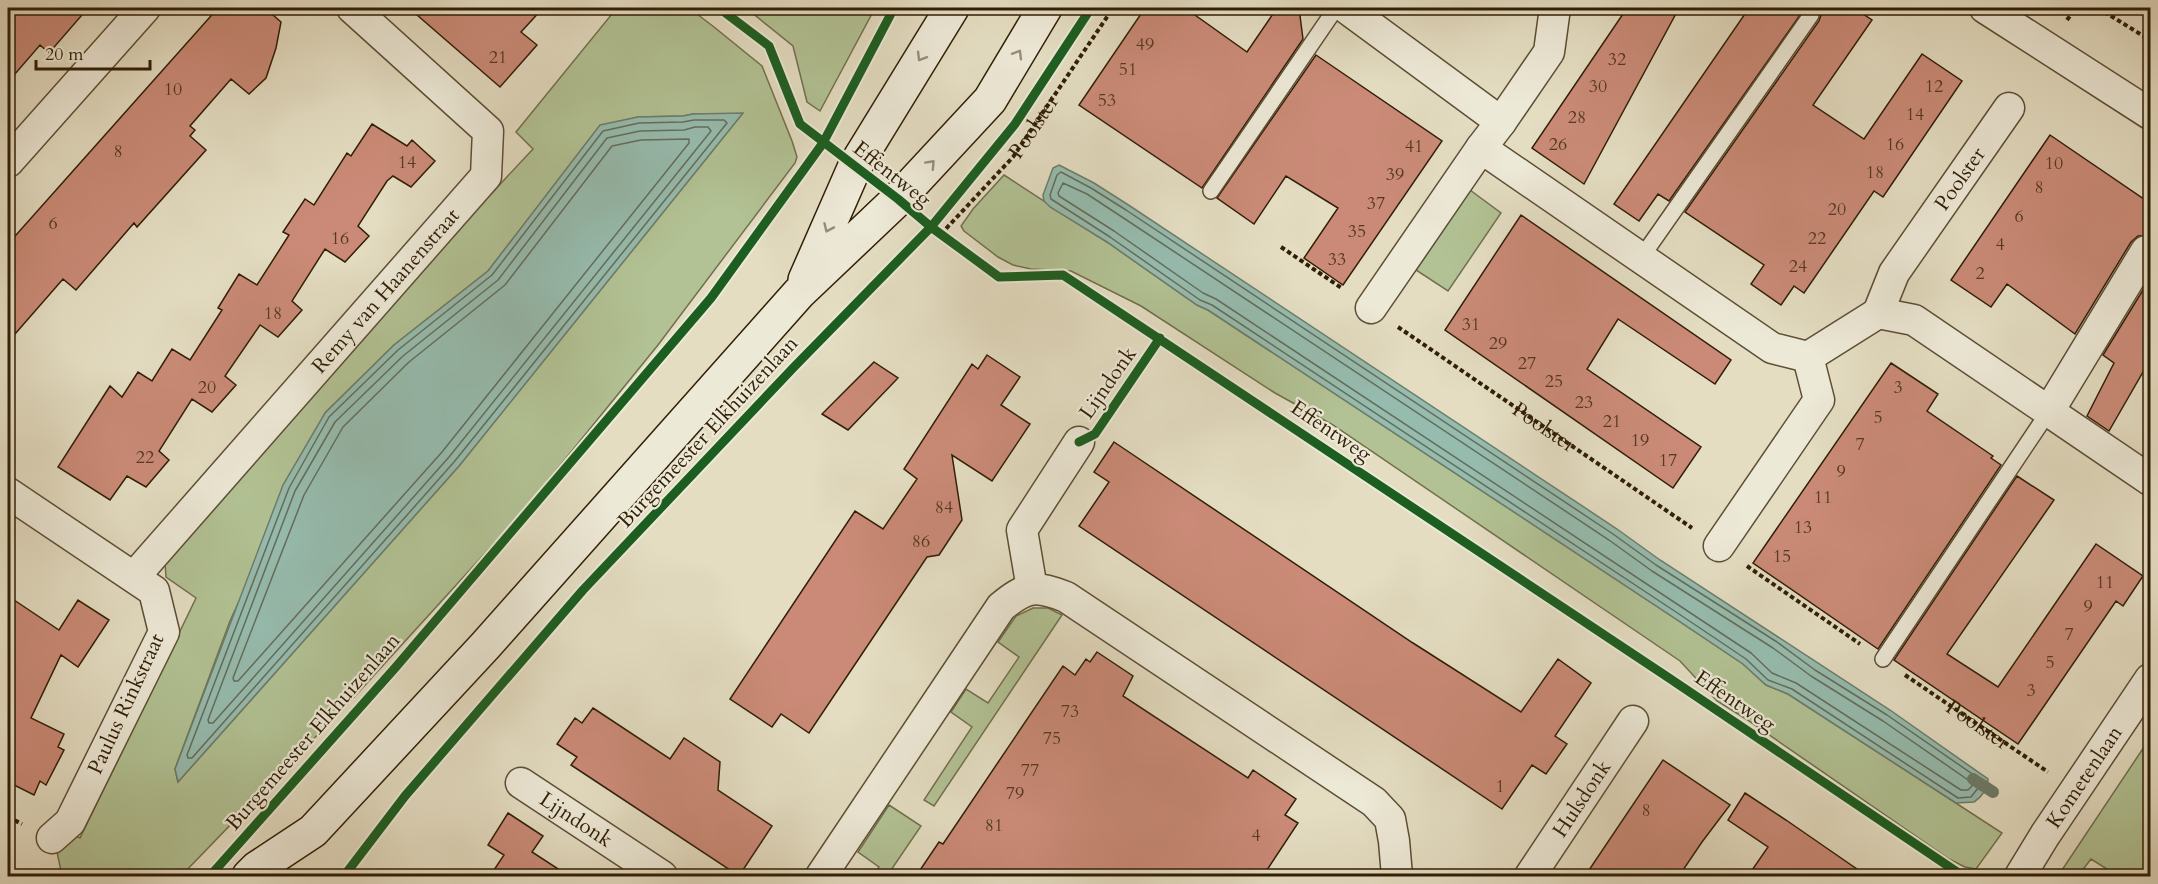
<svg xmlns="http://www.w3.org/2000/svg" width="2158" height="884" font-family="Cardo,serif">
<rect width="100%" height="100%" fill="#e4ddc2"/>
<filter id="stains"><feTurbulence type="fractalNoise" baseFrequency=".00333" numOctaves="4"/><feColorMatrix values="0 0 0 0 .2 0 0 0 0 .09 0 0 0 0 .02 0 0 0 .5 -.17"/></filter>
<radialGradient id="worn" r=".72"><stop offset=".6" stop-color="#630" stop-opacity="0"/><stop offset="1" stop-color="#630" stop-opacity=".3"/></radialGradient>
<path fill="#b2c294" stroke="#71704d" stroke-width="1.5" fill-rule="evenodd" d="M604,8h85l25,19 48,39 30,75 5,16 -2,6 -137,182 -139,171 -162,178 -176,182h-119l-6,-29 10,-16 14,7 116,-240 -30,-21 -1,-14 212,-247 156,-167 -17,-17 96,-118zM693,114h49l-283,352 -281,316 -3,-13 55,-148 95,-208 69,-68 94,-74 112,-145 38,-9 45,-1z
M746,8h129l-55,103 -13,-9 -14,-56z
M1004,175l103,67 90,63 11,5 468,309 67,45 23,21 22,9 214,139 -26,36 -11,-2 -16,-8 -203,-140 -29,-18 -37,-40 -347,-236 -58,-32 -134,-87 -70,-35 -40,-2 -18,-4 -15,-8 -34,-26 -3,-5 12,-17z
M1470,190l31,23 -53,78 -32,-21z
M1033,608h15l14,7 -128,191 -10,-6 48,-73 -21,-15 15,-23 22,14 31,-46 -21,-15 18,-26z
M2150,738v138h-32l-27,-17 -13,17h-20z
M889,805l32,21 -34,50h-14l6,-9 -21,-15z"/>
<path fill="#96bcaf" stroke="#6d7d6b" stroke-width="1.5" d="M743,113l-284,353 -281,316 -3,-13 108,-284 42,-72 69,-68 94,-74 112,-146 38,-8 45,-1 10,-2z
M1059,165l35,18 36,23 487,323 43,31 230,150 98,69c0,9 -6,18 -14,23l-18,1 -168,-109 -22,-9 -23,-21 -67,-45 -468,-309 -11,-5 -90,-63 -57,-35 -6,-6 -1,-6 10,-27z"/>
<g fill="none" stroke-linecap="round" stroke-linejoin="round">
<path stroke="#636d5a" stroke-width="1.5" d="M694,120h30l3,3 -273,339 -262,296h-4l-1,-3 102,-267 40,-71 69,-67 94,-75 111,-144 36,-8 44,-1z
M695,127h13l3,4 -262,326 -236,266h-4l-1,-3 87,-229 40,-69 68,-66 95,-76 109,-142 33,-7 44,-1z
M689,139v4l-247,309 -204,229h-4l-1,-3 71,-183 39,-68 66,-65 96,-77 107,-139 29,-6z
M1061,172l30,16 35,22 487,324 43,31 121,77 38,28 72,45 94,65 1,3 -11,14 -13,1 -166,-109 -24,-9 -22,-21 -67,-45 -467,-309 -12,-5 -90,-63 -59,-38 -1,-4 7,-20z
M1063,183l24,11 35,23 487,323 43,31 121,77 38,28 72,45 88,61 1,4 -4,4h-7l-165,-107 -24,-10 -21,-20 -68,-45 -467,-309 -13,-6 -89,-62 -55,-35 -1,-3z"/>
<path stroke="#6d7d6b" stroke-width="12" d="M1973,779l20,13"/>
</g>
<path fill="#ca8a77" stroke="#301e06" stroke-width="1.5" d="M8,8h80l-39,45 -9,-8 -32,37z
M218,8h47l16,14 -5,26 -10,30 -17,16 -18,-15 -41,47 5,4 -5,6 16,14 -69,77 -3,-4 -58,67 -13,-11 -55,63v-98z
M409,8h134l-22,24 16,13 -37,42z
M1145,8h40l62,44 30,-44h22l4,31 -101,149 -123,-83z
M1627,8h52l-95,176 -52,-36z
M1749,8h56l-136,193 -11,-7 -19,27 -25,-17z
M1817,8h37l18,12 -59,85 51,34 58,-85 40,27 -79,116 -9,-6 -70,102 -10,-7 -13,19 -30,-21 13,-19 -79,-53 134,-191 2,-6z
M1316,55l126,86 -99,144 -39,-27 34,-50 -52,-32 -32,48 -37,-26z
M372,124l35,22 5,-6 23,21 -24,26 -18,-11 -6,5 -29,45 11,10 -24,26 -20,-13 -33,52 10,9 -24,27 -18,-12 -35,51 11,9 -24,27 -20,-13 -33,52 10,9 -23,27 -19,-11 -17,24 -52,-33 52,-81 12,11 16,-25 14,9 20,-32 18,11 32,-50 -4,-2 21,-34 18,11 32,-50 -6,-3 22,-33 9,6 33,-52 4,3z
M2050,135l101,69v31l-13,1 -7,6 -56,92 -68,-50 -16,23 -40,-27z
M1521,215l210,145 -16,24 -97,-65 -31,50 114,78 -28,41 -228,-158z
M2151,277v81l-42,73 -22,-15 27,-53 -11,-8z
M987,355l33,22 -19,28 29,19 -38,57 -40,-26 10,65 -23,35 -12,2 -118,176 -28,-19 -9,13 -42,-28 125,-188 28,18 34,-50 -13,-10 68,-105 6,5z
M874,362l24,16 -50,52 -26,-16z
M1891,363l47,31 -11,17 66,45 -2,2 10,7 -123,184 -125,-86z
M1114,442l299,201 108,69 37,-53 33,24 -36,53 12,8 -21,30 -14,-9 -30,44 -423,-283 30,-44 -15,-10z
M2017,476l37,24 -107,154 51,33 98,-143 47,32 -20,30 -7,-5 -98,143 -124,-84z
M8,596l51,34 19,-30 31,20 -31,47 -17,-12 -30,63 33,16 -6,13 6,3 -18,35 -6,-4 -6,14 -26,-13z
M1097,652l36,24 -10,20 125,82 5,-8 43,29 -11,16 13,8 -35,53h-347l23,-34 4,2 120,-178 12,9 11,-16 4,3z
M593,708l77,51 14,-21 36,24 -2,28 54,36 -33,50 -168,-111 6,-8 -20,-13 18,-26 7,5z
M1663,760l67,45 -28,37 -23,34h-94z
M1745,793l41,27 81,56h-119l20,-29 -40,-27z
M508,813l35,23 -11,16 37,24h-79l14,-21 -16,-10z"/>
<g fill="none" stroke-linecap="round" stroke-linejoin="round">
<defs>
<path id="lane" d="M1211,191l125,-183
M1641,258l170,-243
M1883,659l166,-248"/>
<g id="street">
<path d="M1346,8l155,114 -20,26 291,200 36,9 70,-44 36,7 236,160"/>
<path d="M1985,8l165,106"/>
<path d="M1501,122l48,-70 6,-44"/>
<path d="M8,162l137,-154"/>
<path d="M1371,308l110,-160"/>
<path id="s4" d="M1878,313l16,-40 115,-165"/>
<path d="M2049,411l97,-160"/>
<path d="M8,493l146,98 10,41 -94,190 -18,16"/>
<path d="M1719,546l100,-146 -11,-43"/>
<path id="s5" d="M134,577l352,-401 2,-45 -136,-123"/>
<path d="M1032,589l-10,-59 57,-88"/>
<path id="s6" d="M521,783l141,93"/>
<path d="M821,876l180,-269c25,-21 35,-22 65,-10l308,205 16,17 4,22 3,35"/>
<path id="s7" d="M1530,876l103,-155"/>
<path id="s8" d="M2020,876l25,-41 105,-156"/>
</g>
<path id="secondary" d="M805,280l50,-114 97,-158
M249,876l8,-8 56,-37 172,-185 314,-353 99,-94 92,-99 55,-92"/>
</defs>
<use href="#lane" stroke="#5d4e35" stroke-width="18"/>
<use href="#street" stroke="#5d4e35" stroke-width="33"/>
<use href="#secondary" stroke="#301e06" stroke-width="36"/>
<g stroke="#301e06" stroke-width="4" stroke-dasharray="4.5 3" stroke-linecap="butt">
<path d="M2098,8l52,32"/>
<path d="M2067,20l9,-12"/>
<path id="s1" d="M941,234l72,-77 100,-149"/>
<path d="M1281,247l62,42"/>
<path id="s2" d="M1398,327l294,201"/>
<path d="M1747,566l113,78"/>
<path id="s3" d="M1905,675l143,97"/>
<path d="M8,817l14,7"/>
</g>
<use href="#lane" stroke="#ede9d7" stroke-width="15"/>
<use href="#street" stroke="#ede9d7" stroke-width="30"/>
<use href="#secondary" stroke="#ede9d7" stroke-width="33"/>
<defs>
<path id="cycleway" d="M719,8l50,38 31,78 98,75 33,28 68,50 64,-2 606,403 294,198
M1079,442l16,-8 65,-96
M210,876l185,-208 316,-370 112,-155 71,-135
M344,876l61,-80 178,-206 211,-223 137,-140 84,-103 76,-116"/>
</defs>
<use href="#cycleway" stroke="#ede9d7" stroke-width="13"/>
<use href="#cycleway" stroke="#1b5e20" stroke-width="9"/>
</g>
<defs><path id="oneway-chevron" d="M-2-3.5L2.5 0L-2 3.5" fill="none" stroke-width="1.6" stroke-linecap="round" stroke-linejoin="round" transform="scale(1.5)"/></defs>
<g stroke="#988e79">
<use href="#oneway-chevron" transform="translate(1018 54) rotate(-59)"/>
<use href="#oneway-chevron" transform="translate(921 57) rotate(121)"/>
<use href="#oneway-chevron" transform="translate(931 164) rotate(-47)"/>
<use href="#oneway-chevron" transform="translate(828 228) rotate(114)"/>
</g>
<g text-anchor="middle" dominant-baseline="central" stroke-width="4.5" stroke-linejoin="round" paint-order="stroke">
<g font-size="18" fill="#563922">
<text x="1145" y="44">49</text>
<text x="498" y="57">21</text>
<text x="1617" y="59">32</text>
<text x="1128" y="69">51</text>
<text x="1598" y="86">30</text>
<text x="1934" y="86">12</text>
<text x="173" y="89">10</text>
<text x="1107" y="100">53</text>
<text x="1915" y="114">14</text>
<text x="1577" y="117">28</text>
<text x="1558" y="144">26</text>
<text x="1895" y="144">16</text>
<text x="1414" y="146">41</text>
<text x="118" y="151">8</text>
<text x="407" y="162">14</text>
<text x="2054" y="163">10</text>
<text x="1875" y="172">18</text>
<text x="1395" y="174">39</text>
<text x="2039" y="187">8</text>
<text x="1376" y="203">37</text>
<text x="1837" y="209">20</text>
<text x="2019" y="216">6</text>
<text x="53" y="223">6</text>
<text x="1357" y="231">35</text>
<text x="340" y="238">16</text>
<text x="1817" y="238">22</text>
<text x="2000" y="244">4</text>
<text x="1337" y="259">33</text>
<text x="1798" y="266">24</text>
<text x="1980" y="273">2</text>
<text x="273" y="313">18</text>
<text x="1471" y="324">31</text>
<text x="1498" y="343">29</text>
<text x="1527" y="363">27</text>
<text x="1554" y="381">25</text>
<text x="207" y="387">20</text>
<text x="1898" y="387">3</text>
<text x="1584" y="402">23</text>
<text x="1878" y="417">5</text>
<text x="1612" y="421">21</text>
<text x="1640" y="440">19</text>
<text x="1860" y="444">7</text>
<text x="145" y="457">22</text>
<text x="1668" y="460">17</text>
<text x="1841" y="471">9</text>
<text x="1823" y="497">11</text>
<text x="944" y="507">84</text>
<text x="1803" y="527">13</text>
<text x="921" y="541">86</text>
<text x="1782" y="556">15</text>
<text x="2105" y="582">11</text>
<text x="2088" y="606">9</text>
<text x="2069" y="634">7</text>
<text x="2050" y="662">5</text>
<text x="2031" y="690">3</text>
<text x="1070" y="711">73</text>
<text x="1052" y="738">75</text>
<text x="1030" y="770">77</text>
<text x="1500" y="786">1</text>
<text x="1015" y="793">79</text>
<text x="1646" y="810">8</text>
<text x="994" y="825">81</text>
<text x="1256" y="835">4</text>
</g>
<g font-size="21" fill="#301e06" stroke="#ede9d7">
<text stroke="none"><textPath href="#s1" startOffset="142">Poolster</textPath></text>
<text transform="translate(892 174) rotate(38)">Effentweg</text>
<text stroke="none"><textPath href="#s4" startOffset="158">Poolster</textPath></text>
<text stroke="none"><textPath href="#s5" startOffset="381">Remy van Haanenstraat</textPath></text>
<text transform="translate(1108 383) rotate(-55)">Lijndonk</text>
<text stroke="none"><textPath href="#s2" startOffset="177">Poolster</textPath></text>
<text transform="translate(1331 431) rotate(34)">Effentweg</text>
<text transform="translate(708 432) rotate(-47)">Burgemeester Elkhuizenlaan</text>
<text transform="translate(1735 701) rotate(34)">Effentweg</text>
<text transform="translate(126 704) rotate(-65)">Paulus Rinkstraat</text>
<text stroke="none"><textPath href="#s3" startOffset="88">Poolster</textPath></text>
<text transform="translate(313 732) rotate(-49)">Burgemeester Elkhuizenlaan</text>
<text stroke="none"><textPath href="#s8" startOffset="118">Kometenlaan</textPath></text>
<text stroke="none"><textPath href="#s7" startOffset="93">Hulsdonk</textPath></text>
<text stroke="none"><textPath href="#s6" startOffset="66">Lijndonk</textPath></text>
</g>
</g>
<rect width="2158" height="884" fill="none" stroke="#e4ddc2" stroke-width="30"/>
<rect x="9" y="9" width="2140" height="866" fill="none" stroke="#301e06" stroke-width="3"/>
<rect x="15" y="15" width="2128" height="854" fill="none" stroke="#301e06" stroke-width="1.5"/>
<path d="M36 60v9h114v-9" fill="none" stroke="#301e06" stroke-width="3"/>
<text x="45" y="60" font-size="18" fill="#301e06" stroke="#ede9d7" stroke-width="4.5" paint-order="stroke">20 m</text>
<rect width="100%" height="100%" filter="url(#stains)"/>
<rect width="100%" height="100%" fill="url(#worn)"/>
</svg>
